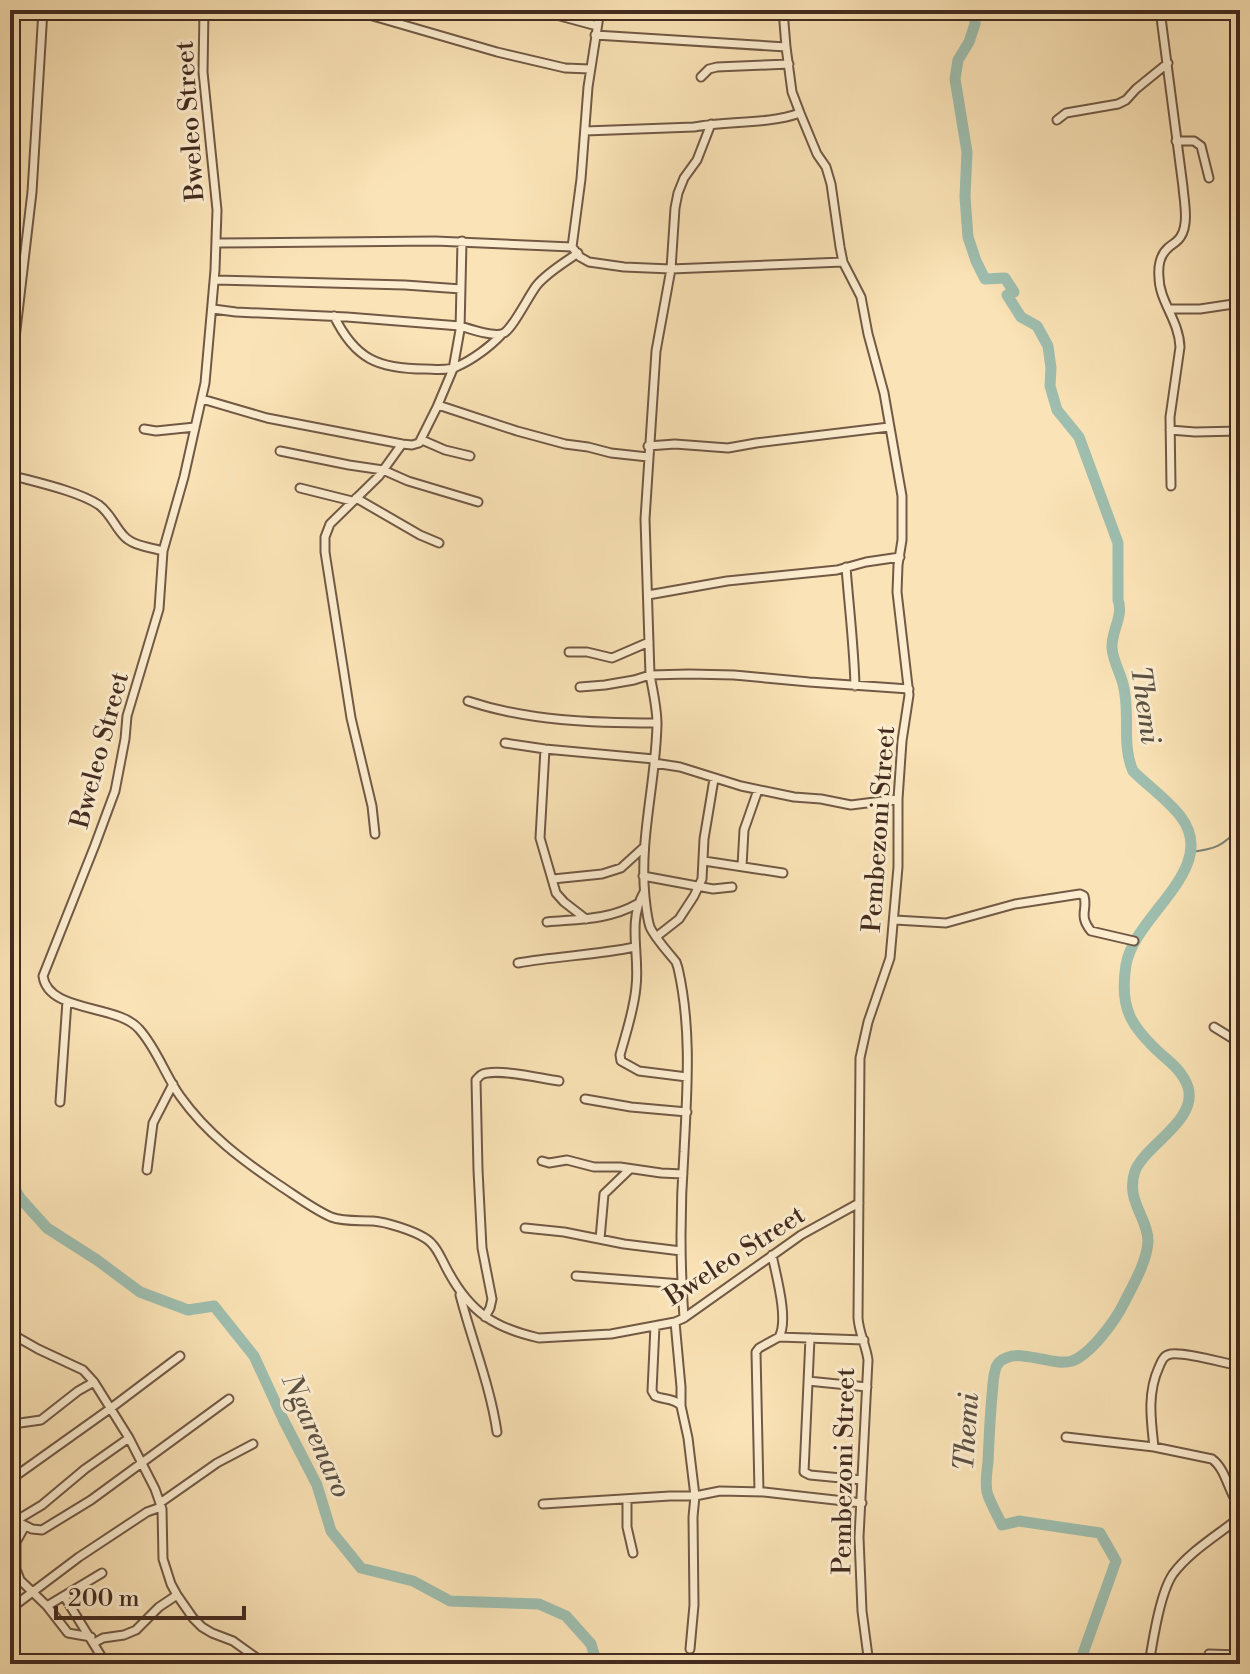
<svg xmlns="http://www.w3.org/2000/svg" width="1250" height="1674" font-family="'Libre Bodoni',serif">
<rect width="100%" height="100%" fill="#fae3b6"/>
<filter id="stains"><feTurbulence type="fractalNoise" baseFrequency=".0025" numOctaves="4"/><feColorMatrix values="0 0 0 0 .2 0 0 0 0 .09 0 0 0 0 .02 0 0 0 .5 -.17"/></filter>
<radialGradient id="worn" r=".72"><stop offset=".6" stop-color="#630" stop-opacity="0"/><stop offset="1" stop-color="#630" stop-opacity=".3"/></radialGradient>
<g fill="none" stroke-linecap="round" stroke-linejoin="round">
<path stroke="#7a8375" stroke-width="2" d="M1240,85l-5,27 -3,29 8,9
M1191,852c25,-3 31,-6 49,-24"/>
<path stroke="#9ebeaf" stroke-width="11" d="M974,10l1,14 -6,18 -11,18 -3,19 12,73 -2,45 3,40 8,24 9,18 20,-1 9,14 -7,3 14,22 16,9 11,20 3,22 -1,18 7,24 22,27 39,106v57c6,16 -7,31 -6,48 1,13 8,24 11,36 8,29 -2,60 10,87 15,15 35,29 48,46 39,52 -47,98 -55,148 -7,43 5,62 36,90 11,9 21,18 26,32 10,34 -43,58 -53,84 -10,29 13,47 13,70 -1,21 -15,44 -24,62 -9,18 -33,51 -52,58 -10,3 -20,0 -30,-2 -12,-2 -25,-6 -36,-1 -6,2 -10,7 -11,13 -2,7 -2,16 -3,24 -2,22 -3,44 -4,67 -1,9 -3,21 -1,30 3,11 10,22 15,33l17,-4 81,12 16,28 -35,98v5
M10,1179l10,19 27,30 50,32 43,32 48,18 26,-4 40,50 30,65 33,64 14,46 30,37 52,13 37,20 89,3 27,12 25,28 6,20"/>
<defs>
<path id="minor" d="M204,10l-1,62 14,138 -2,60 -10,113 -21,94 -21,74 -4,58 -32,107 -2,23 -10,52 -20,54 -52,131c5,37 75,28 96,53 18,20 26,46 41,67 27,38 62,64 99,89 17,11 34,24 52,32 14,5 28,3 42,4 14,1 41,10 52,17 12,7 17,23 24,35 22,40 46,55 90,65l72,-4 64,-12 9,-4 117,-83 58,-32
M352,10l145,42 68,16 25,1
M538,10l59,16
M600,10l75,4 75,-4
M783,10l3,37 6,45 8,21 17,41 9,13 5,17 9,63 3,15 18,35 7,37 16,59 18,103v44l-4,25 -1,27 12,103 -7,46 -4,58v68l-8,91 -22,64 -8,36 -2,260c1,15 8,27 10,42l-9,177 3,74 7,53
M1160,10l23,177c1,14 6,36 -2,49 -3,6 -9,8 -13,12 -8,7 -10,19 -9,29 0,24 20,43 21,70l-10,70 1,69
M595,35l191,12
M701,77l8,-8 8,-2 72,-3
M1057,120l9,-7 52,-9 8,-4 10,-11 32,-26
M585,131l109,-4c35,-7 72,-2 106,-14
M1176,141h18l7,5 8,32
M217,243l218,-2 137,6 8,10 9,5 35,5 47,2 172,-7
M572,247l9,-68 7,-92 12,-77
M215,280l190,5 56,4
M213,309l23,3 111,5 113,9c10,3 35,12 44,7 9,-5 25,-38 33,-48 11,-13 27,-22 41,-32
M1169,309h31l40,-6
M334,316c21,43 44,53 91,53 9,0 23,2 31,-2 16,-7 34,-20 46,-33
M10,371l4,-24 18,-155 11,-182
M202,399l65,19 135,26 10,1 7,-2 18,-36 16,-38 7,-39 2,-89
M438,405l79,26 48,13 23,3 23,6 37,4
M144,429l12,2 39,-4
M1170,430l25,2 45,-1
M422,440l23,10 25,6
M648,446l27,-2 53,4 28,-5 133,-16
M280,451l69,14 34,5 25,11 70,21
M10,475c25,7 68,16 89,30 11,8 15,20 24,30 9,11 27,12 40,16
M300,488l52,13
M356,498l64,37 19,8
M846,567c3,40 8,79 9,119
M648,595l79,-14 110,-11 29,-8 34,-5
M569,652h18l25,6 37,-16
M580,687l25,-2 29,-5 16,-5 39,-1 45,1 75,7 100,7
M468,701c60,20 125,22 189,22
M505,743l40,6 109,10
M545,749l-5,89 16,55 8,9 22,17
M654,763l26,4 61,19 53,11 27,2 30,6 47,-6
M375,834l-3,-28 -21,-88 -26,-166v-15l5,-13 49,-48 23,-32
M704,861l79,12
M742,866l2,-36 14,-40
M643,876l70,13 19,-2
M553,879l49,-5 19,-6 22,-20
M644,892c-17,30 -4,62 -8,95 -2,23 -10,46 -16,68l1,6 18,10 48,6
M895,920l51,3 69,-19 65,-10 4,2c4,14 -6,19 7,35l43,10
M547,922c31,-3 62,-2 90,-18
M656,937l23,-18 15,-23 8,-17 2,-40 10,-60
M518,963c39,-7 79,-8 117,-16
M1214,1027l26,16
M585,1099l46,8 56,5
M60,1102l7,-101
M542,1161l7,2 18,-3 27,7h26l41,6 22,1
M147,1170l6,-47 20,-39
M525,1228l39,4 60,12 57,7
M600,1239l4,-45 26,-25
M576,1276l106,8
M460,1295c12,46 30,90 37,137
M485,1317l5,-9 2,-9 -10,-51 -4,-78 -2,-90c4,-4 4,-6 11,-7 19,-3 52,5 72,8
M684,1318c-4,-55 -4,-110 0,-166 3,-61 8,-123 -6,-184l-2,-6c-8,-10 -21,-24 -26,-35 -3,-9 -4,-21 -5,-30 -6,-58 11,-115 12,-173 0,-16 -4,-33 -7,-49l-5,-156 11,-168 15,-82 4,-61 3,-15 6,-15 13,-18 14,-36
M675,1322l6,65v19
M655,1326l-3,65 3,5c9,4 20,2 26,10l7,32 7,58 -2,21 1,88 -4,44
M10,1333l28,16 45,21 11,12 35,56 26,51 7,20 1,50 8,25 6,11 16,23 9,9 10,6 21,8 32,23
M779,1337l85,3
M810,1338l-6,134 6,3 52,5
M808,1381l59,6
M10,1427l10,-4 21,-3 37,-29 16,-9
M1066,1437l88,10 58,12c15,11 16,34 28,48
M1154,1447c-3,-27 -7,-54 5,-80 3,-7 5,-12 12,-13 16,-2 52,9 69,12
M10,1480l101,-72 69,-52
M759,1492l-3,-140 3,-4 20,-11c10,-17 -3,-62 -7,-82
M627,1500v27l6,26
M160,1503l57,-40 36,-19
M543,1504l127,-8h25l25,-5 44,1 98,11
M10,1518l22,11 10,1 49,-30 138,-101
M17,1520l25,-15 43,-36 44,-31
M16,1542v27l4,11 27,26 21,27 23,4
M10,1545l6,-3 9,-16
M64,1596l42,68
M47,1606l55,-33
M10,1609l69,-52 68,-45 14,-5
M94,1643l9,-5 21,-3 12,-5 23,-23 18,-12
M1209,1654l31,1
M1149,1664c4,-24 11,-71 24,-90 17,-23 45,-39 67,-57"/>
</defs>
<use href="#minor" stroke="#715945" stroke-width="11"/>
<use href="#minor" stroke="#fcedd0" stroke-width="7"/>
</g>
<g text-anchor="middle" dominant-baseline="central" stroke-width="6" stroke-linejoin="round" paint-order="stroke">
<g font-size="26" fill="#432b1f" stroke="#fcedd0">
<text transform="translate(190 121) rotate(-94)">Bweleo Street</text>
<text transform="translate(100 750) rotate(-75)">Bweleo Street</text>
<text transform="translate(879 829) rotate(-86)">Pembezoni Street</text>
<text transform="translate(735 1256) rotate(-33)">Bweleo Street</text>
<text transform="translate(844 1471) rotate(-89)">Pembezoni Street</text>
</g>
<g font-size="28" font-style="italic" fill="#5a5043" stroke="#fcedd0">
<text transform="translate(1145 705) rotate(82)">Themi</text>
<text transform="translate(967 1432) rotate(-86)">Themi</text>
<text transform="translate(316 1436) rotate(66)">Ngarenaro</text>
</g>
</g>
<rect width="1250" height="1674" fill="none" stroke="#fae3b6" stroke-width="40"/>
<rect x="12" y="12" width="1226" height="1650" fill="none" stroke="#432b1f" stroke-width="4"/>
<rect x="20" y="20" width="1210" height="1634" fill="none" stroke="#432b1f" stroke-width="2"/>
<path d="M56 1606v12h188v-12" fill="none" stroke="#432b1f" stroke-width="4"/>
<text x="68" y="1606" font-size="24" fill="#432b1f" stroke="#fcedd0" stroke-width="6" paint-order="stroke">200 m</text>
<rect width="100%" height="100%" filter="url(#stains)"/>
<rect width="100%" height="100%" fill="url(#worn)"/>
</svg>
